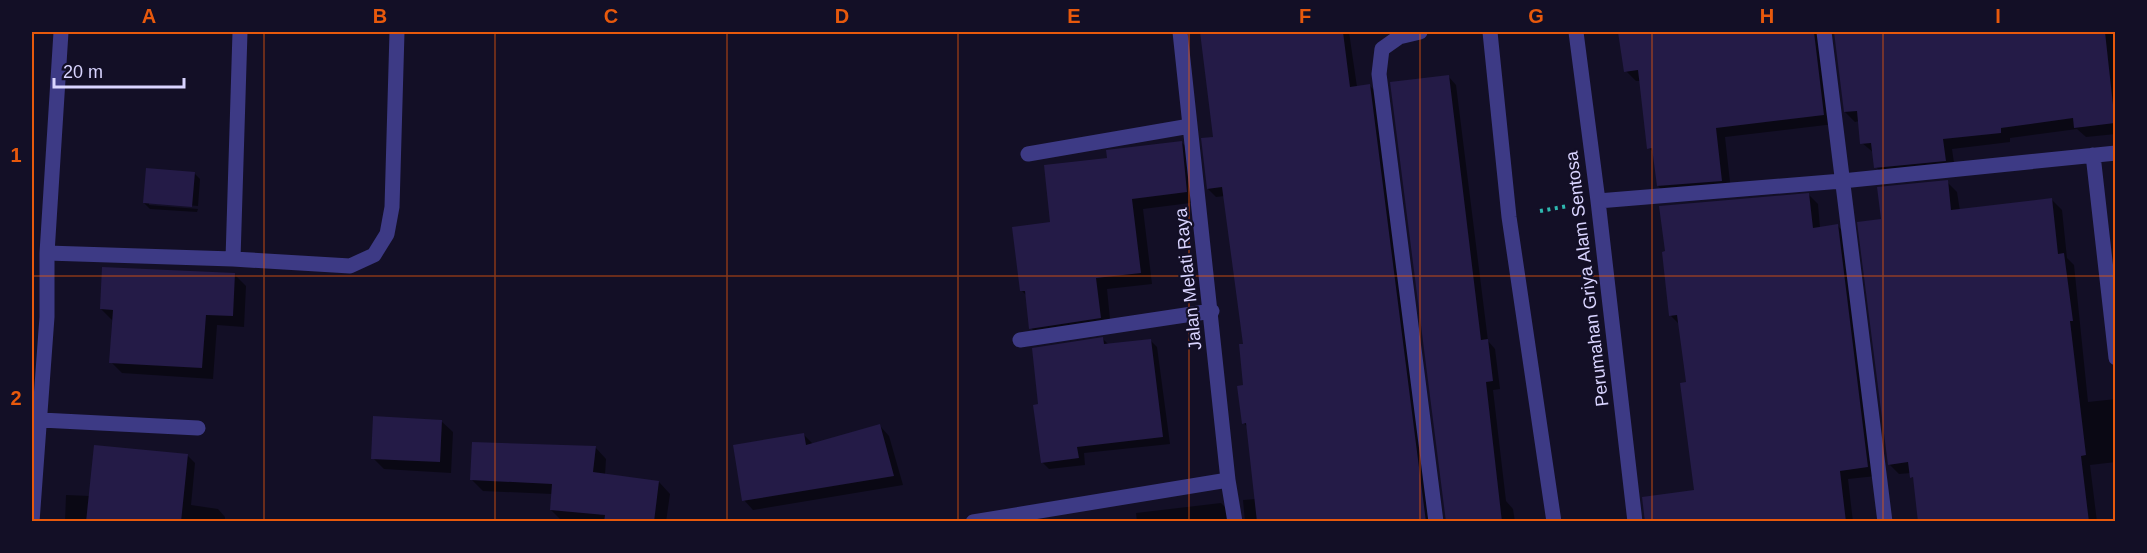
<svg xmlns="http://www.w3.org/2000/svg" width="2147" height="553" font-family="Helvetica,sans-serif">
<rect width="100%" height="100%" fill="#130f26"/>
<path fill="#0007" d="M1202,32h147l8,55 13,-1 8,8 54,428h-187l-2,-22 13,-1 -8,-71 -4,-5 1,-78 -20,-149 -9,1 -8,-8 7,-51z
M1620,32h496v102l-30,3 -9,-8 -67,9v4l-58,7 3,21 -69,7 -10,-10 -2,-14 -12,-10 -3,-22 -4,1 -10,-10 -10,-80h-2l-8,6 9,86 -109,13 6,54 -63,5 -10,-10 -4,-33 -5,-5 -8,-67h-5l-10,-10z
M1448,76l8,9 32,256 7,8 5,40 -7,1 13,111 7,8 2,13h-68z
M1181,142l12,11 5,49 -55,7 9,75 -45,5 4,40 -69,10 -11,-11 -4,-32 -5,-5 30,-68 57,-64z
M194,173l6,6 -2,27 -49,-4v3l49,4 -1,3 -47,-3 -6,-6z
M1947,182l10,10 3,19 92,-11 10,10 5,48 7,7 14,137 28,-3v63l-26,3 7,57h-177l-6,-42 -3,-7 -12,1 -10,-10 -6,-244z
M1809,195l9,9 2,24 18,-2 8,9 30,241 -28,3 5,43h-162l5,-31 -9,-107 -7,-59 -9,-9z
M235,275l11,11 -2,41 -27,-2 -4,54 -91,-6 -11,-11 1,-42 -11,-11z
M1103,339l6,6 41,-5 7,7 13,97 -86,9 1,12 -36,4 -7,-7 -2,-57z
M441,421l12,11 -2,41 -67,-4 -11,-11z
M880,426l9,10 14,49 -150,25 -9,-10 59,-66 10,10z
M595,447l11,12 -1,16 54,7 11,12 -4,28 -104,-1 -11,-11 1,-16 -69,-3 -11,-11z
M187,455l8,8 -4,42 27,4 7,8v5h-160l1,-27 24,1z
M1221,503l8,8 2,11h-94l-1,-9z"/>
<path fill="#241b47" d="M1200,32h143l7,55 20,-3 56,438h-169l-11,-99 -4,1 -5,-38 6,-1 -4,-41h4l-21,-157 -15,2 -6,-51 12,-1z
M1618,32h196l10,83 -108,13 6,53 -65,5 -5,-38 -5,1 -9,-79 -14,2z
M1834,32h271l10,91 -41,5 -1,-10 -72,10v5l-58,6 3,22 -72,7 -3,-25 -11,1 -3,-33 -13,1z
M1449,75l32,265 7,-1 5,42 -7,1 16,140h-56l-56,-440z
M1182,141l5,51 -55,7 9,74 -45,5 5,40 -72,11 -4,-38h-5l-8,-64 38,-5 -6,-57 63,-7 -1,-8z
M146,168l49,4 -3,35 -49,-4z
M1948,180l3,30 101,-12 6,56 6,-1 9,68h-3l16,134 -5,1 8,66h-171l-5,-45 -3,1 -2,-16 -20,3 -31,-243 24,-3 -4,-32z
M1809,193l4,35 25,-4 30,243 -28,4 6,51h-201l-3,-25 52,-7 -14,-107 6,-1 -9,-67 -8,1 -7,-64 3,-1 -6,-45z
M102,267l133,6 -2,43 -27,-1 -4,53 -93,-5 4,-53 -13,-1z
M1103,337l1,7 47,-5 12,98 -86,10 2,11 -38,5 -8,-58 5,-1 -6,-56z
M373,416l69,4 -2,42 -69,-3z
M880,424l14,52 -152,25 -9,-56 71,-12 2,12z
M472,442l124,4 -3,26 66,9 -5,41h-50l1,-7 -55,-5 2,-26 -82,-4z
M94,445l94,9 -7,68h-95z"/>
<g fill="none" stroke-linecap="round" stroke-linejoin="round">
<path stroke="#2fb8b0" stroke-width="4" stroke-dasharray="3 4.5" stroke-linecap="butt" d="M1540,211l28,-5"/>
<path stroke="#3d3a85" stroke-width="15" d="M1180,32l48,448 7,42
M1420,32l-21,5 -17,12 -3,25 57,448
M1490,32l19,185 45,305
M1576,32l22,169 37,321
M1824,32l61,490
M1028,154l162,-28
M2093,155l23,203
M1598,201l244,-20 274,-28
M47,253l186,6 117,7 24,-11 13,-21 5,-27 5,-175
M233,259l7,-227
M1020,340l192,-29
M41,420l157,8
M32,522l15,-205v-64l14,-221
M973,522l255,-42"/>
</g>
<path fill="none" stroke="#e8590c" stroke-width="1.5" stroke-opacity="0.55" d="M264,32v490M495,32v490M727,32v490M958,32v490M1189,32v490M1420,32v490M1652,32v490M1883,32v490M32,276h2084"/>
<g text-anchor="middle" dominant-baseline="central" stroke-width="4.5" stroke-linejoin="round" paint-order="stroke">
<g font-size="18" fill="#d9d4ff" stroke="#130f26">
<text transform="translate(1188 279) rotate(-96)">Jalan Melati Raya</text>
<text transform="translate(1587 279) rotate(-97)">Perumahan Griya Alam Sentosa</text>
</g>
</g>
<rect width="2147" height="553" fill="none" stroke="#130f26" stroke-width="66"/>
<path d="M54 78v9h130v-9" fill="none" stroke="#d9d4ff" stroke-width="3"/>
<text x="63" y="78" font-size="18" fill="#d9d4ff" stroke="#130f26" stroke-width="4.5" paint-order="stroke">20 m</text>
<rect x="33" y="33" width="2081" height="487" fill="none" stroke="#e8590c" stroke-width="2"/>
<g font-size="20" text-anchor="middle" font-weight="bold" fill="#e8590c">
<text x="149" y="23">A</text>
<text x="380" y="23">B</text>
<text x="611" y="23">C</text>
<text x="842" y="23">D</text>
<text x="1074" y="23">E</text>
<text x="1305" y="23">F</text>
<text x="1536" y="23">G</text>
<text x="1767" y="23">H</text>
<text x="1998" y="23">I</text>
<text x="16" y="162">1</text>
<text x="16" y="405">2</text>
</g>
</svg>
